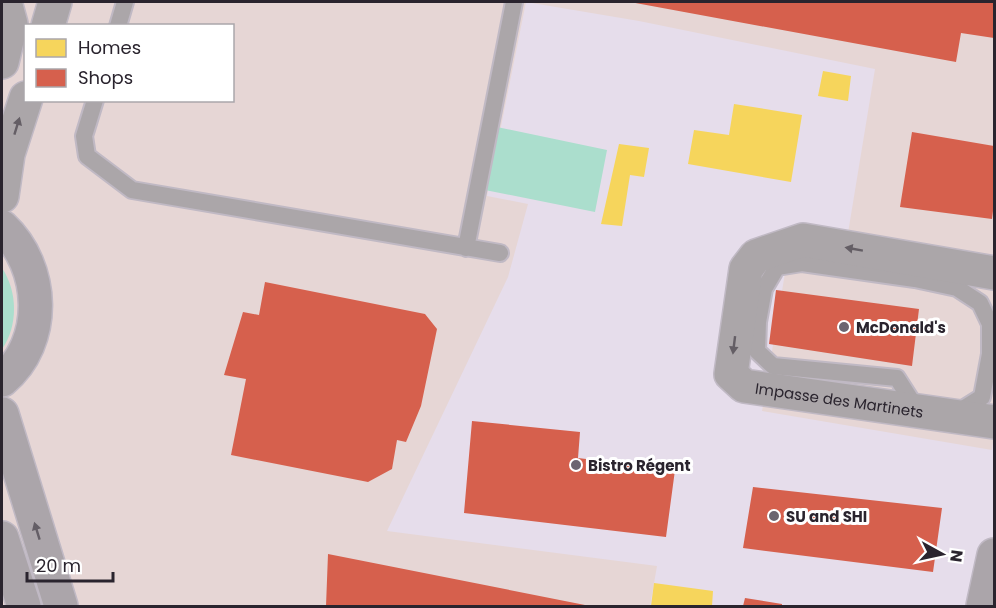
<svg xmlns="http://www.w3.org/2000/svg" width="996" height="608" font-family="Poppins,sans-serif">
<rect width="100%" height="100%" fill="#e6ddeb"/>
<path fill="#e6d6d5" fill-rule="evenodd" d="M2,2h992v433l-2,15 -230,-39 30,-180 55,8 28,-170 -236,-48 -113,-19 -39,194 41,8 -20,73 -121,254 270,35 -7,40h-648zM26,26h206v74h-206z"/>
<path fill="#abdecd" d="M497,127l110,23 -12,62 -110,-22z
M2,268c16,24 16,58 0,81z"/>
<path fill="#f6d55c" d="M823,71l28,5 -3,25 -30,-5z
M734,104l68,11 -11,67 -103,-18 6,-34 35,5z
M619,144l30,4 -5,29 -14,-2 -8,51 -21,-2z
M654,583l59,8 -1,15h-61z"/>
<path fill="#d6604d" d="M630,2h364v36l-33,-5 -5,29z
M912,132l82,14v57l-2,16 -92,-12z
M265,282l160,32 12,15 -16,77 -15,36 -9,-2 -5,29 -24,13 -137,-27 15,-76 -22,-4 19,-63 16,3z
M776,290l143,19 -7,57 -143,-22z
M472,421l108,11 -2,26 97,12 -9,67 -202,-24z
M753,487l189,21 -9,64 -190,-24z
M328,554l257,51v1h-259z
M745,598l37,6v2h-39z"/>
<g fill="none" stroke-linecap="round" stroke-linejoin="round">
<defs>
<path id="lane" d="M118,26l7,-24
M95,100l-11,36 3,20 45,34 368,63
M466,248l48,-246
M918,411l-21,-33 -124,-12 -16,-15 1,-29 6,-33 13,-22 25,-4 113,16 42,9 23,15 10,21v30l-8,43 -27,17"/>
<g id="street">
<path d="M48,26l7,-24"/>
<path d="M2,62l9,-38 -6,-22"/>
<path d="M2,196l6,-42 18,-56"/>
<path id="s1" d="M994,273l-191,-33 -47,16 -10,13 -15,105 13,12 250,36"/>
</g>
<path id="secondary" d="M2,227c43,40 46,115 0,153
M2,414l59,192
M2,538l22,68
M983,606l11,-51"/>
</defs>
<use href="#lane" stroke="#c0b9c4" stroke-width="20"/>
<use href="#street" stroke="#c0b9c4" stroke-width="36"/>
<use href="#secondary" stroke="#c0b9c4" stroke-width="36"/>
<use href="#lane" stroke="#aba6a9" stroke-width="16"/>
<use href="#street" stroke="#aba6a9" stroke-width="33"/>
<use href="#secondary" stroke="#aba5aa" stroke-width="33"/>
</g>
<defs><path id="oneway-solid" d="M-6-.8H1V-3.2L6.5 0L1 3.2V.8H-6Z" transform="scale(1.5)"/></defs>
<g fill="#645e65">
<use href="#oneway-solid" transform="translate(17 126) rotate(-73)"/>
<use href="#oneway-solid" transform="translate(854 249) rotate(-170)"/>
<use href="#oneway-solid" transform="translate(734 345) rotate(97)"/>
</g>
<use fill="#645e66" href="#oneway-solid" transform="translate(37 531) rotate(-107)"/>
<g fill="#6c6570" stroke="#fff" stroke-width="2">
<circle cx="844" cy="327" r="6"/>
<circle cx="576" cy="465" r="6"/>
<circle cx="774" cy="516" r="6"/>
</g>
<g text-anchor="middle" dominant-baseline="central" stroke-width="6" stroke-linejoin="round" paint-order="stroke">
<g font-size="15" font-weight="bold" fill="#2a242e" stroke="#fff" text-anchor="start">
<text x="856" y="327">McDonald's</text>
<text x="588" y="465">Bistro Régent</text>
<text x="786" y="516">SU and SHI</text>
</g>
<g font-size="15" fill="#2a242e" stroke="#fff">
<text stroke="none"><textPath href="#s1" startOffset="480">Impasse des Martinets</textPath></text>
</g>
</g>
<rect width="996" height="608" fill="none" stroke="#2a242e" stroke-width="6"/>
<rect x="24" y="24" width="210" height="78" fill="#ffffff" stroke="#aaa7ab" stroke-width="1.5"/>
<rect x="36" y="39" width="30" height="18" fill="#f6d55c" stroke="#aaa7ab" stroke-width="1.5"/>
<text x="78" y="54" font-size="18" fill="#2a242e">Homes</text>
<rect x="36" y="69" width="30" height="18" fill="#d6604d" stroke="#aaa7ab" stroke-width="1.5"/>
<text x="78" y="84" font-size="18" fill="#2a242e">Shops</text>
<g transform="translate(942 554) rotate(98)" stroke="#ffffff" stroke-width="4.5" paint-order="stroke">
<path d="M0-4.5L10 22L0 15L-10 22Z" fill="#2a242e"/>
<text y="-9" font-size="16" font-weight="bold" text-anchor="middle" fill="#2a242e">N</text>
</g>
<path d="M27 572v9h86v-9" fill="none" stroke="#2a242e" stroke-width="3"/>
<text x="36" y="572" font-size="18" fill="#2a242e" stroke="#ffffff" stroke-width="4.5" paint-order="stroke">20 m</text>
</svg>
